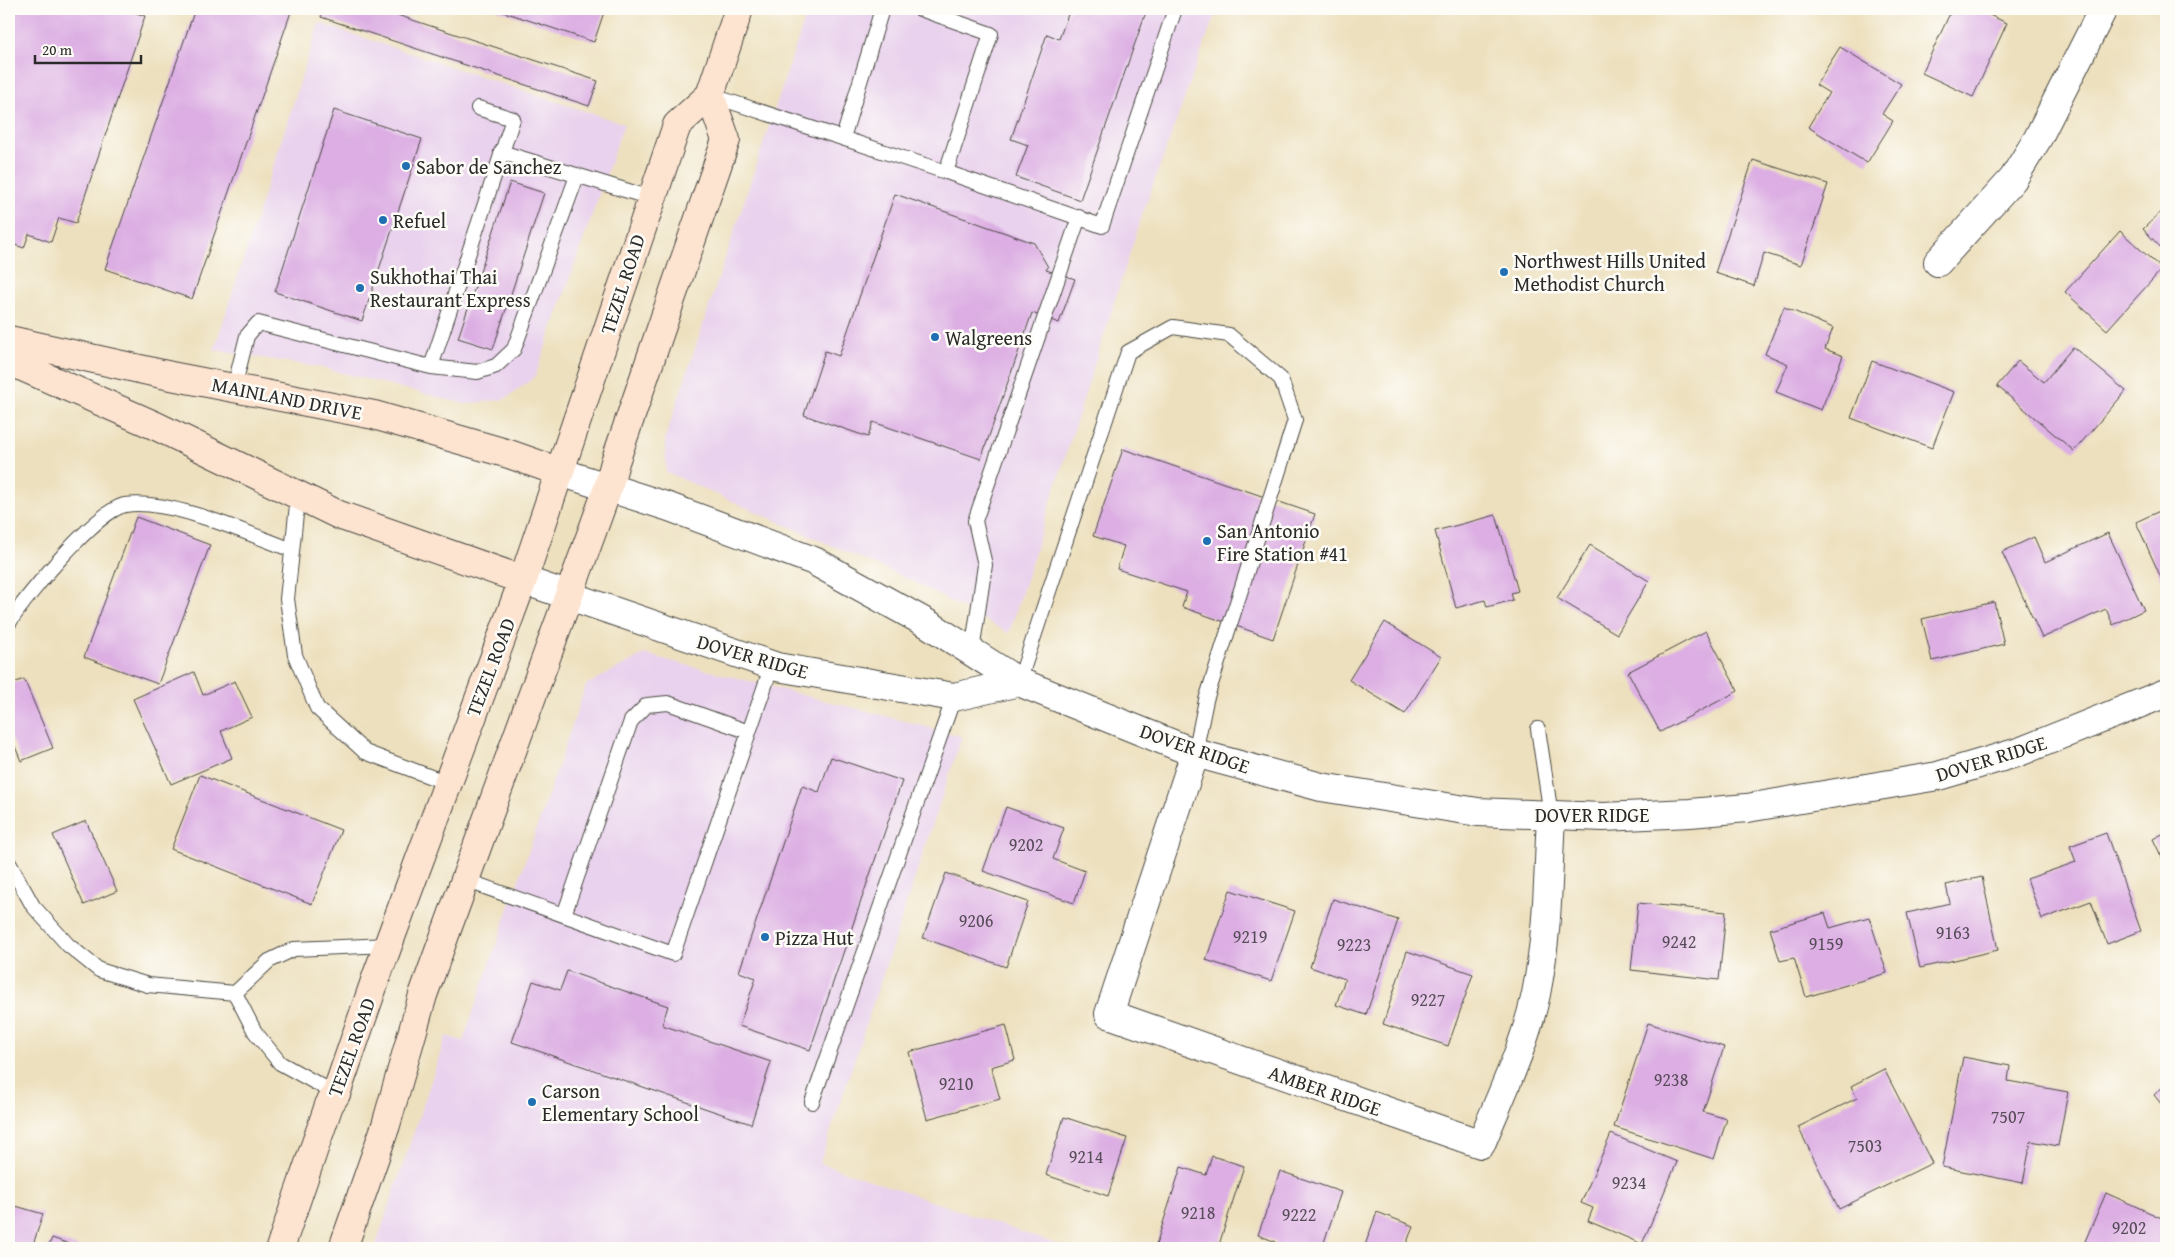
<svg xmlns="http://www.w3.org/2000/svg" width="2175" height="1257" font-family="'Gentium Book Plus',serif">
<rect width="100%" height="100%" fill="#fdfcf7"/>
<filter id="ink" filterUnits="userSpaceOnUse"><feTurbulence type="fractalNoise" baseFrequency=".02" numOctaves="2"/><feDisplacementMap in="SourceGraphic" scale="10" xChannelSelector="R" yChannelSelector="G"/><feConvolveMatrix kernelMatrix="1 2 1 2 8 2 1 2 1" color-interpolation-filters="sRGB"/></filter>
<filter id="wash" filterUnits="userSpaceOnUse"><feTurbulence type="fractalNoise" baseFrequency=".0096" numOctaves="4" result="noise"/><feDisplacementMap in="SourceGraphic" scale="20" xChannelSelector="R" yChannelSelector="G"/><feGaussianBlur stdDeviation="1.12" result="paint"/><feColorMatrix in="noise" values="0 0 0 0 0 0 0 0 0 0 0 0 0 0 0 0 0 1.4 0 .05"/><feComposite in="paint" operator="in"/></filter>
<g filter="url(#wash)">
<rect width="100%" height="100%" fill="#ede0be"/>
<path fill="#e9d2ed" d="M808,9h409l-75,206 -133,418 -95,-51 -248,-110 -1,-33z
M319,23l305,101 -89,253 -30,22 -40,5 -142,-36 -109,-18z
M644,654l318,82 -142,427 248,85h-693l71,-212 17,5 123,-356z"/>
<g id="blocks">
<path fill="#dcaee3" d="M9,9h123l-1,2 14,5 -69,207 -17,-5 -8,24 -22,-8 -5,14 -15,-5z
M195,9h97l-100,290 -87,-30z
M323,9h56l219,72 -9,25 -268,-89z
M495,9h110l-11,33z
M1070,9h77l-67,191 -64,-23 12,-32 -17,-6 36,-105 12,5z
M1952,9h24l31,14 -34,74 -51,-24z
M1840,47l61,37 -19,30 11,7 -26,42 -59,-36 21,-34 -13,-8z
M334,110l88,29 -60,182 -87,-29z
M1753,160l75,24 -27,81 -37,-12 -10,33 -39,-13z
M510,182l34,11 -51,156 -35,-11z
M895,194l139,49 14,24 -2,3 29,9 -16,44 -27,-10 -51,146 -108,-37 -5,15 -64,-22 21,-64 14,5z
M2166,207v46l-23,-24z
M2120,231l42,38 -55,61 -42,-38z
M1784,307l49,21 -8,21 18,7 -22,54 -45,-18 12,-28 -23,-10z
M2073,347l53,44 -52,60 -77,-65 21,-25 26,21z
M1872,361l82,31 -22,56 -81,-30z
M1123,449l192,65 -42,125 -91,-32 5,-15 -70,-23 7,-23 -31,-10z
M2166,508v81l-30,-67z
M1496,515l22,76 -7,2 2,7 -26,7 -2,-7 -29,8 -21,-77z
M136,517l74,28 -52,139 -74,-27z
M2108,533l36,77 -31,15 -7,-16 -64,29 -40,-86 32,-15 11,25z
M1590,545l59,36 -32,53 -60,-36z
M1994,602l10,42 -72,17 -10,-42z
M1385,622l56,35 -36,57 -56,-34z
M1706,631l32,60 -78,41 -32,-60z
M194,672l9,23 32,-14 17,36 -31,14 11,27 -61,26 -38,-85z
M24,679l29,69 -32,13 -12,-29v-47z
M831,757l71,24 -92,269 -71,-24 17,-48 -17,-6 63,-186 17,6z
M200,775l141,55 -29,74 -141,-55z
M1006,807l58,21 -11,31 32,12 -11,32 -91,-32z
M86,821l31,70 -33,14 -31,-70z
M2166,832v34l-13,-27z
M2106,833l35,98 -34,13 -16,-43 -49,18 -15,-40 49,-17 -6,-16z
M946,873l82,29 -22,65 -83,-29z
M1982,877l16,73 -78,18 -13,-55 43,-10 -4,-18z
M1230,890l65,21 -24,70 -65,-21z
M1333,899l65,21 -32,95 -30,-10 9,-26 -35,-12z
M1638,903l88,9 -7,68 -88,-10z
M1825,913l5,15 39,-11 18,56 -81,24 -12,-39 -14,3 -10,-32z
M1407,951l66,23 -25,72 -65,-22z
M567,971l101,35 -6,19 109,37 -20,62 -239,-82 21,-61 27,9z
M1648,1023l76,24 -21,65 24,7 -13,40 -100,-32z
M1006,1025l9,35 -24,7 9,32 -73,20 -18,-67z
M1963,1057l47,9 -2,15 60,11 -10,54 -27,-5 -8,42 -81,-16z
M1884,1069l48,94 -93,46 -41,-82 59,-29 -6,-12z
M2166,1084v26l-12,-15z
M1064,1117l63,21 -19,58 -62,-21z
M1611,1134l66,28 -35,82 -54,-23 5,-13 -12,-5z
M1212,1156l32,10 -26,82h-63l26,-81 25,8z
M1280,1171l61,21 -19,56h-48l2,-6 -18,-7z
M2106,1193l60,27v14l-6,14h-78z
M9,1204l34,10 -11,34h-23z
M1377,1212l36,14 -8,22h-41z
M52,1238l29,10h-33z"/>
</g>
</g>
<g filter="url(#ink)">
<use href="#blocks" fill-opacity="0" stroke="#484641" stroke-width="1"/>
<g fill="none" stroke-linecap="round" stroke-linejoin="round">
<defs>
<path id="service" d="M920,9l71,25 -45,138 156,54 73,-217
M710,95l236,77
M843,138l39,-129
M501,152l150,46
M431,367l46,5 19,-6 18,-17 63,-173
M234,388l13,-52 11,-13 173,44 82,-248 -35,-11
M298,495l-11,104 8,56 22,53 48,44 82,31
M9,623c16,-26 88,-113 116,-118 44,-7 124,29 167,45
M972,651l13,-86 -10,-44 104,-304
M1019,682l109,-330 45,-25 56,8 52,44 14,41 -89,280 -11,53
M1538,729l13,86
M9,863l24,43 35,39 31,25 49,15 87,8 34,-32 25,-12 95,-4
M465,880l208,74 99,-289
M564,915l67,-194 16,-16 21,-2 81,29
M235,993l20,39 25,31 56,31
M812,1102l142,-405"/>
<path id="minor" d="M1938,262l75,-83 25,-41 65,-129
M1195,753l-86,261 372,130c20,-49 44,-98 55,-150 12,-59 12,-119 15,-179"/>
<path id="tertiary" d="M560,472l109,35 145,54 114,63 91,58 176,71 126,34 157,25 125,5 87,-4 57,-5 191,-32 81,-24 147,-59
M523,580l254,87 177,30 65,-15"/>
<path id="secondary" d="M9,340l162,36 203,39 135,39 51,18
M9,361l147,65 183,89 184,65
M280,1248l49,-143 7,-11 41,-119 146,-395 154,-455 33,-30 29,-86
M343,1248l43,-123 37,-130 185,-507 7,-26 111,-322 -16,-45"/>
</defs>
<use href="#service" stroke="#484641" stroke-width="16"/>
<use href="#minor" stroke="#484641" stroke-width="30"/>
<use href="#tertiary" stroke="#484641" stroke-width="30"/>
<use href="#secondary" stroke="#484641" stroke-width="30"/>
<use href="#service" stroke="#fff" stroke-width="14"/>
<use href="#minor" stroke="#fff" stroke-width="28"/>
<use href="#tertiary" stroke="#fff" stroke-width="28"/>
<use href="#secondary" stroke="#fde4d0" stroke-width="28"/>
</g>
</g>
<g fill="#1f6fb2" stroke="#fdfcf7" stroke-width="2">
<circle cx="406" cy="166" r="5"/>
<circle cx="383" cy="220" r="5"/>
<circle cx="1504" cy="272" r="5"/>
<circle cx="360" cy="288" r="5"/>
<circle cx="935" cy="337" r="5"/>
<circle cx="1207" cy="541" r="5"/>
<circle cx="765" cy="937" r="5"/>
<circle cx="532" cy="1102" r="5"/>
</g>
<g text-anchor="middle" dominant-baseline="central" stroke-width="5" stroke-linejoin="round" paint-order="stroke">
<g font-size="18" fill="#574c59">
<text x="1026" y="844">9202</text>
<text x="976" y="920">9206</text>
<text x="1953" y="932">9163</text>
<text x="1250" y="936">9219</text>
<text x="1679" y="941">9242</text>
<text x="1826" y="943">9159</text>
<text x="1354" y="944">9223</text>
<text x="1428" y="999">9227</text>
<text x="1671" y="1079">9238</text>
<text x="956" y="1083">9210</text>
<text x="2008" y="1116">7507</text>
<text x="1865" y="1145">7503</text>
<text x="1086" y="1156">9214</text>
<text x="1629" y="1182">9234</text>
<text x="1198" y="1212">9218</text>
<text x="1299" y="1214">9222</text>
<text x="2129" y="1227">9202</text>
</g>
<g font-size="20" fill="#2b2b2b" stroke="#fdfcf7" text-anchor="start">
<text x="416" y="166">Sabor de Sanchez</text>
<text x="393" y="220">Refuel</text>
<text x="1514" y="260">Northwest Hills United<tspan x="1514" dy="23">Methodist Church</tspan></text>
<text x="370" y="276">Sukhothai Thai<tspan x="370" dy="23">Restaurant Express</tspan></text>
<text x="945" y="337">Walgreens</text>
<text x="1217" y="530">San Antonio<tspan x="1217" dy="23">Fire Station #41</tspan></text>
<text x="775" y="937">Pizza Hut</text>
<text x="542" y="1090">Carson<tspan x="542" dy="23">Elementary School</tspan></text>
</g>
<g font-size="20" fill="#2b2b2b" stroke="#fdfcf7">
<text transform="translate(622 284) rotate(-72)">TEZEL ROAD</text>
<text transform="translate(287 398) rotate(11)">MAINLAND DRIVE</text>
<text transform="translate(753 656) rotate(16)">DOVER RIDGE</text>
<text transform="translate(490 667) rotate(-69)">TEZEL ROAD</text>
<text transform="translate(1195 748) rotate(19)">DOVER RIDGE</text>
<text transform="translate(1991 758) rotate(-17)">DOVER RIDGE</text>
<text x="1592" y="814">DOVER RIDGE</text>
<text transform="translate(351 1047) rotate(-70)">TEZEL ROAD</text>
<text transform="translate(1325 1090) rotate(19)">AMBER RIDGE</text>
</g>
</g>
<rect width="2175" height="1257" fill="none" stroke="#fdfcf7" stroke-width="30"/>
<path d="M35 55v8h106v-8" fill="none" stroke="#2b2b2b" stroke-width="2.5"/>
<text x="42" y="55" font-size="15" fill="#2b2b2b" stroke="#fdfcf7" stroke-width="4" paint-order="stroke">20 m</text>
</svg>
